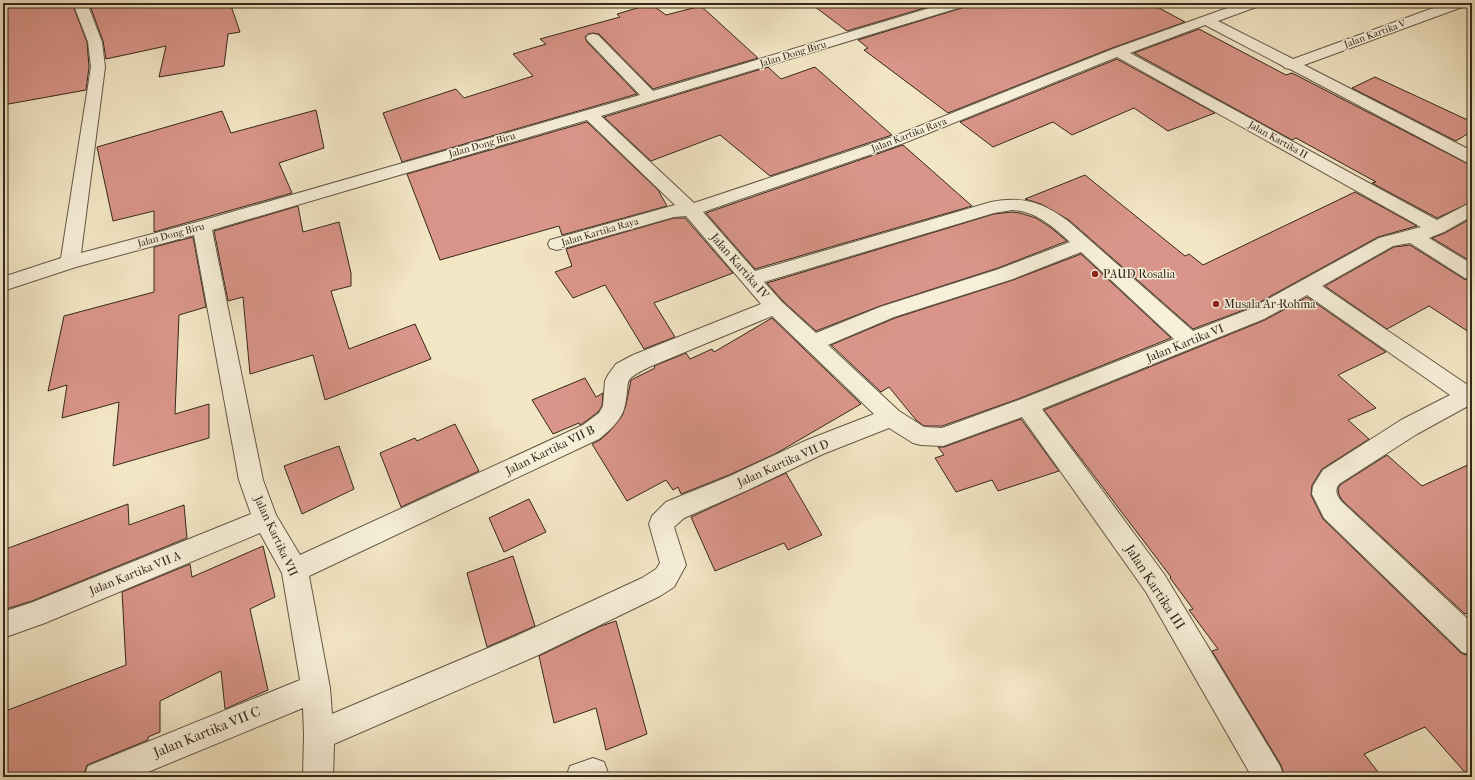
<svg xmlns="http://www.w3.org/2000/svg" width="1475" height="780" font-family="'IM FELL French Canon',serif">
<rect width="100%" height="100%" fill="#f3e6c5"/>
<filter id="stains"><feTurbulence type="fractalNoise" baseFrequency=".005" numOctaves="4"/><feColorMatrix values="0 0 0 0 .2 0 0 0 0 .09 0 0 0 0 .02 0 0 0 .5 -.17"/></filter>
<radialGradient id="worn" r=".72"><stop offset=".6" stop-color="#630" stop-opacity="0"/><stop offset="1" stop-color="#630" stop-opacity=".3"/></radialGradient>
<path fill="#d99589" stroke="#34281b" d="M3,3h69l15,39 2,25 -3,23 -83,15z
M89,3h141l10,29 -12,2 -4,32 -65,11 7,-31 -60,13 -3,-18z
M810,3h131l-94,28z
M968,3h182l35,19 -73,26 -164,65 -84,-63 4,-2 -10,-8 107,-33z
M651,4l15,11 35,-9 57,52 -105,31 -54,-55 -6,-1 -5,1 -3,3 2,5 50,52 -235,68 -19,-49 73,-24 8,9 69,-22 -20,-22 33,-10 -6,-5 80,-22 -3,-3z
M1199,29l87,46 6,-2 180,93v36l-35,16 -65,-35 4,-1 -80,-44 -4,2 -158,-87z
M1117,59l98,54 -47,18 -34,-23 -62,27 -19,-13 -60,25 -33,-25z
M768,67l13,12 34,-12 77,68 -122,41 -50,-41 -69,26 -47,-44z
M1375,77l97,45v9l-16,10 -104,-53z
M316,110l8,38 -45,15 13,30 -138,39v-21l-41,10 -16,-74 125,-36 9,22z
M587,122l71,68 9,16 -105,29 -3,-9 -119,34 -33,-86z
M903,145l69,61 -217,63 -49,-56z
M1085,175l100,81 4,-2 14,11 152,-73 62,34 -39,11 -129,71 -56,21 -124,-109 -28,-16 -16,-5z
M298,206l5,26 36,-10 12,51v13l-20,5 18,58 66,-25 16,35 -106,41 -12,-45 -63,19 -7,-77 -15,4 -14,-70z
M1012,212l8,1 16,5 14,9 17,14 -69,27 -118,38 -64,25 -33,-30 -16,-18 227,-69z
M674,218h11l48,55 -79,30 21,34 -31,12 -39,-64 -32,13 -18,-26 17,-6 -6,-17z
M1472,218v44l-40,-24 13,-5z
M193,237l13,70 -27,8 -4,99 34,-10v34l-96,28 6,-64 -57,16 5,-33 -19,6 16,-75 90,-24v-45z
M1410,245l54,34 8,2v53l-43,-28 -42,23 -62,-43 69,-39z
M1081,254l90,84 -153,61 -76,27h-18l-8,-6 -27,-33 -8,5 -50,-47 64,-27 118,-38z
M1307,297l79,55 -48,23 38,33 -28,12 21,19 -47,30 -10,16 -1,10 12,24 138,134 8,3 3,3v118h-3l-44,-50 -61,27 18,23h-97l-4,-12 -69,-114 6,-2 -29,-39 4,-1 -23,-31 1,-1 -127,-167 221,-90z
M772,318l89,86 -86,50 -46,21 -48,19 -3,-7 -5,3 -7,-10 -39,21 -35,-57 8,-4 8,-7 14,-17 4,-11 5,-25 24,-12 -1,-2 32,-13 4,6 22,-10 2,3z
M585,378l11,19 7,-4 -1,13 -4,6 -16,12 -2,1 -1,-2 -26,11 -21,-34z
M1021,419l38,52 -61,20 -6,-11 -36,12 -21,-34 9,-3 -6,-8h6z
M455,424l24,47 -78,36 -21,-54 35,-15 2,3z
M339,446l15,43 -52,25 -18,-48z
M1387,455l35,31 50,-23v148l-7,3 -122,-113 -4,-6 -1,-6 2,-4z
M786,473l36,62 -34,15 -4,-7 -69,28 -24,-54z
M529,499l17,33 -42,20 -15,-34z
M128,504l1,21 55,-20 3,33 -155,63 -29,9v-60z
M263,546l12,51 -25,12 18,81 -43,19 -4,-38 -61,30v31l-12,5v3l-61,25 -4,12h-80v-65l123,-47 -4,-73 68,-28 2,13z
M513,556l22,70 -48,21 -20,-74z
M616,621l31,113 -41,16 -10,-42 -42,15 -15,-67 62,-30z"/>
<g fill="none" stroke-linecap="round" stroke-linejoin="round">
<defs>
<path id="minor" d="M73,3h14l15,39 3,25 -24,186 116,-31 443,-127 -52,-54 -2,-3 2,-3 5,-1 5,1 55,56 293,-88h21l-2,3 -364,110 93,87 198,-66 221,-88 128,-46h20l-2,3 -41,15 75,38 154,-56h20l-2,3 -161,59 168,86v12l-6,-1 -176,-93 -5,-1 -2,-2 -78,-41 -75,28 307,167 29,-15 6,-2v13l-28,16 -15,6 43,26v16l-7,-2 -55,-35 -17,3 -71,40 150,102v20l-4,-2 -51,28 -78,50c-5,7 -2,12 3,18l130,121v32l-10,-3 -138,-134 -12,-24 1,-8 10,-16 78,-50 49,-25 -143,-100 -43,24 -222,90 122,165 116,192 4,11h-32l-106,-185 -124,-175 -79,29 -22,-1 -8,-2 -24,-15 -66,26 -75,36 -64,28 -10,9 12,38 -12,22 -14,9 -126,61 -200,87 -1,33h-30l1,-42 -1,-27 -167,69h-52l4,-11 212,-86 -18,-107 -22,-40 -215,90 -42,15v-26l30,-10 218,-88 -12,-34 -45,-245 -118,32 -73,24v-14l58,-19 30,-191 -3,-25zM1117,57l304,170 -42,11 -129,71 -57,22 -125,-110c-26,-19 -45,-25 -77,-19l-236,69 -52,-59 201,-69zM587,120l88,85 -125,35 -2,4 2,4 7,2 117,-33 12,-1 75,88 -128,51 -17,9 -8,11 -3,6 -2,25 -4,7 -16,12 -283,130 -24,-40 -13,-35 -51,-250zM1012,210c24,1 41,17 58,32l-71,27 -119,38 -64,26 -34,-31 -18,-20 230,-69zM1081,252l93,87 -155,61 -77,28 -18,-1 -25,-16 -71,-66 66,-28 119,-38zM772,316l102,98 -67,26 -77,36 -64,26 -14,14 -3,8 11,39 -4,6 -14,9 -128,59 -182,77 -2,-26 -21,-112 290,-137c11,-9 23,-19 26,-34 6,-27 -5,-23 24,-38z
M593,758l11,4 4,11 -1,4h-41l4,-11z"/>
</defs>
<use href="#minor" stroke="#645846" stroke-width="2"/>
<use href="#minor" fill="#f7efd9" fill-rule="evenodd"/>
</g>
<g fill="#8f2418" stroke="#f7efd9" stroke-width="1.5">
<circle cx="1095" cy="274" r="4"/>
<circle cx="1216" cy="304" r="4"/>
</g>
<g text-anchor="middle" dominant-baseline="central" stroke-width="3" stroke-linejoin="round" paint-order="stroke">
<g font-size="10" fill="#34281b" stroke="#f7efd9">
<text transform="translate(1375 34) rotate(-20)">Jalan Kartika V</text>
<text transform="translate(793 54) rotate(-17)">Jalan Dong Biru</text>
<text transform="translate(909 135) rotate(-21)">Jalan Kartika Raya</text>
<text transform="translate(1278 140) rotate(29)">Jalan Kartika II</text>
<text transform="translate(482 145) rotate(-16)">Jalan Dong Biru</text>
<text transform="translate(600 232) rotate(-16)">Jalan Kartika Raya</text>
<text transform="translate(171 235) rotate(-15)">Jalan Dong Biru</text>
</g>
<g font-size="12" fill="#34281b" stroke="#f7efd9">
<text transform="translate(740 266) rotate(49)">Jalan Kartika IV</text>
<text transform="translate(1185 343) rotate(-22)">Jalan Kartika VI</text>
<text transform="translate(550 450) rotate(-26)">Jalan Kartika VII B</text>
<text transform="translate(783 463) rotate(-24)">Jalan Kartika VII D</text>
<text transform="translate(276 536) rotate(65)">Jalan Kartika VII</text>
<text transform="translate(135 573) rotate(-22)">Jalan Kartika VII A</text>
</g>
<g font-size="12" fill="#34281b" stroke="#f7efd9" text-anchor="start">
<text x="1103" y="274">PAUD Rosalia</text>
<text x="1224" y="304">Musala Ar-Rohma</text>
</g>
<g font-size="14" fill="#34281b" stroke="#f7efd9">
<text transform="translate(1155 587) rotate(57)">Jalan Kartika III</text>
<text transform="translate(207 732) rotate(-22)">Jalan Kartika VII C</text>
</g>
</g>
<rect width="1475" height="780" fill="none" stroke="#f3e6c5" stroke-width="16"/>
<rect x="4" y="4" width="1467" height="772" fill="none" stroke="#34281b" stroke-width="2"/>
<rect x="8" y="8" width="1459" height="764" fill="none" stroke="#34281b"/>
<rect width="100%" height="100%" filter="url(#stains)"/>
<rect width="100%" height="100%" fill="url(#worn)"/>
</svg>
